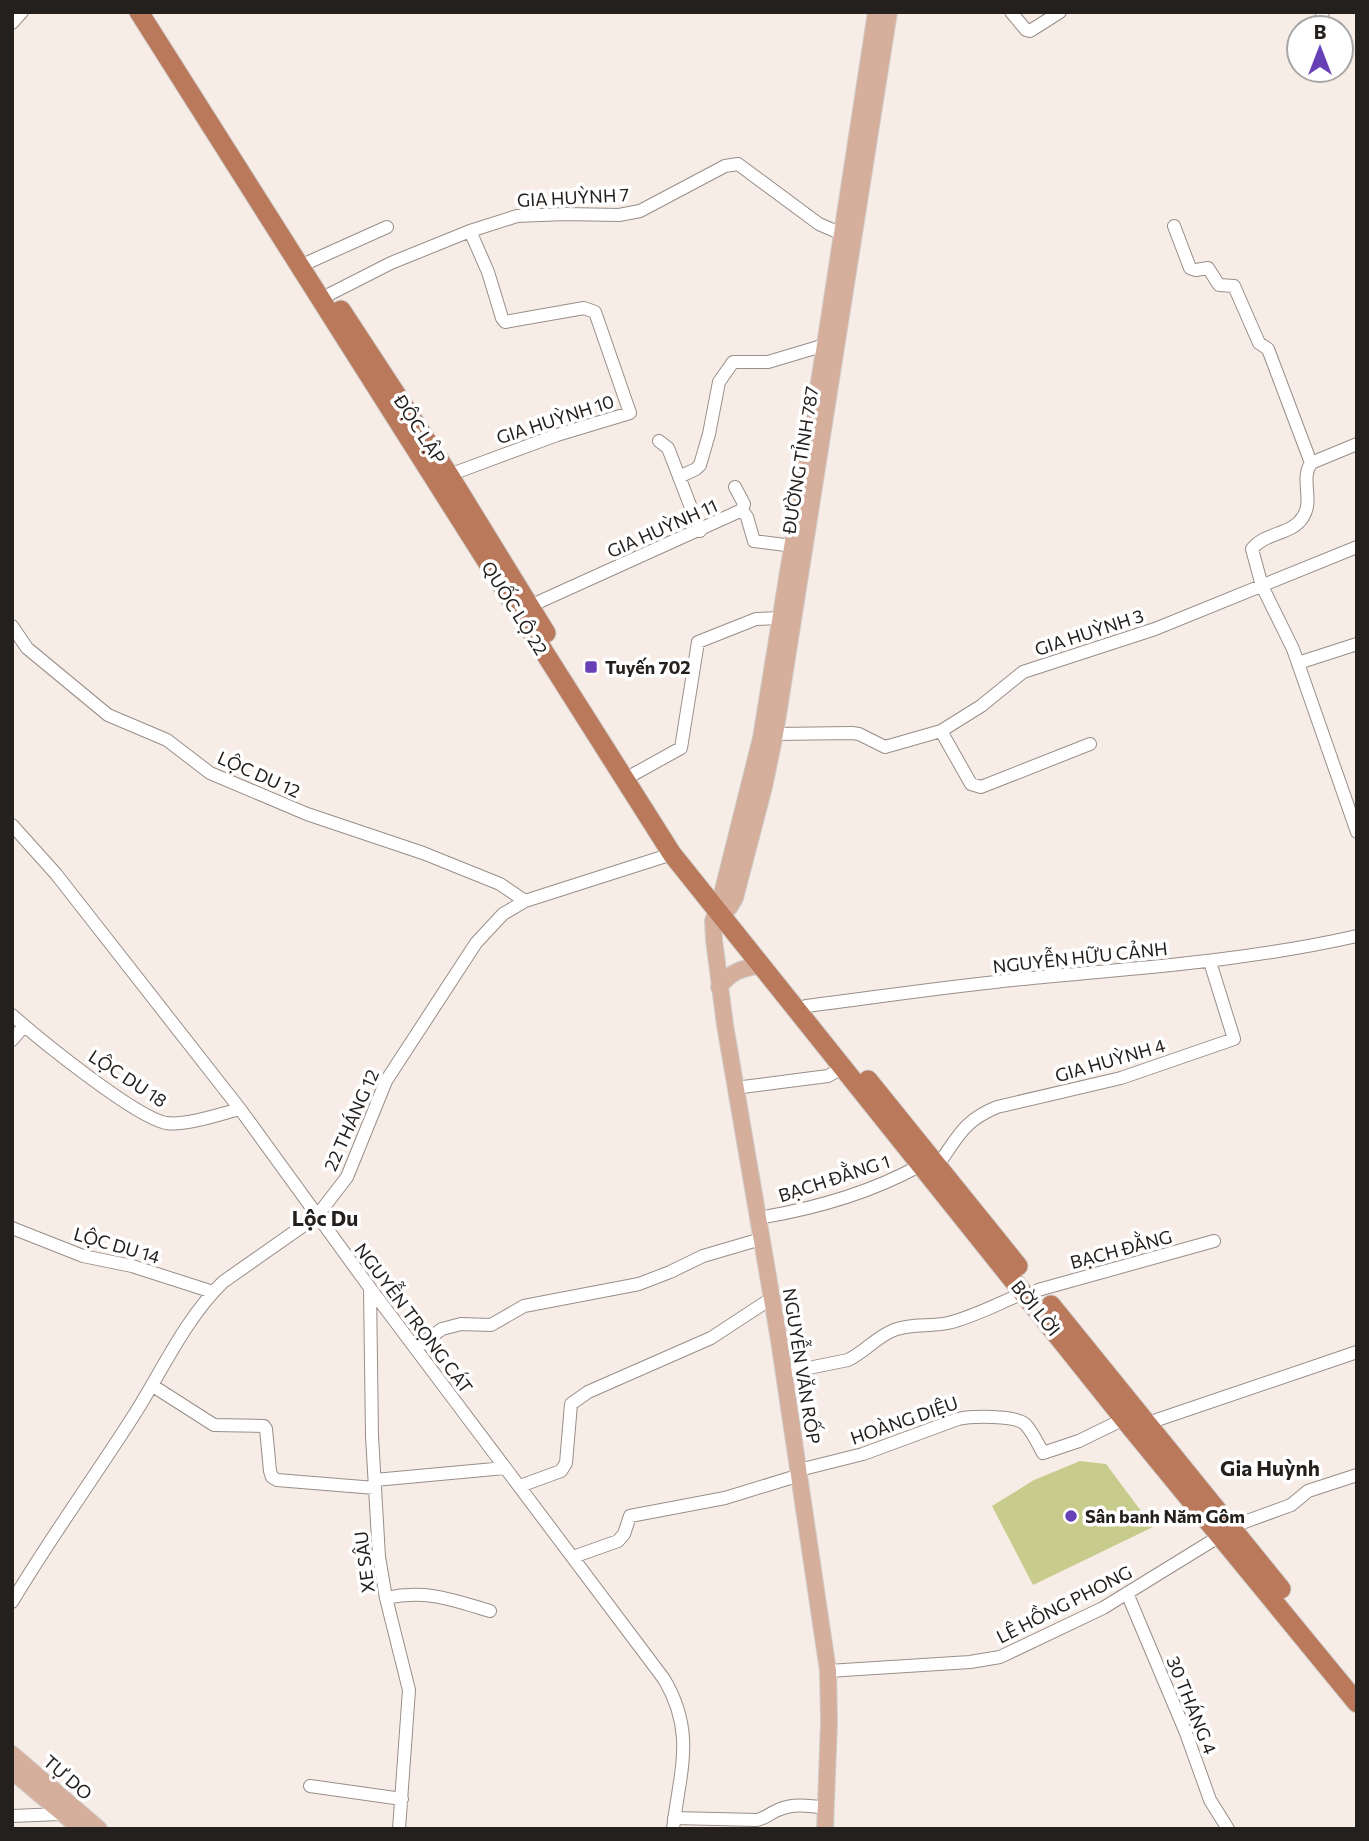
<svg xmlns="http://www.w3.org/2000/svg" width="1369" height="1841" font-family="Commissioner,sans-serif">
<rect width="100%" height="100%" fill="#f8ede6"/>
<path fill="#c7cb8b" d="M1080,1461l26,3 47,63 -120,58 -41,-79 42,-26z"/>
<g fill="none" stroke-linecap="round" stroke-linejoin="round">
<defs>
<path id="minor" d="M1011,12l15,18 4,1 30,-19
M12,23l10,-11
M1316,28l4,-5 3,-11
M1174,226l16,42 6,2 12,-2 11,17 15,1 25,57 9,6 43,114
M309,262l78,-35
M330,294l61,-31 79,-32 47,-15 48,-2 54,1 21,-4 85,-45 13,-2 81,60 23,10
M659,441l9,7 32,83
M1357,444l-46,19c-11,16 3,37 -8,54 -11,18 -38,15 -51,32l10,37 31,63 64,183
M449,475l108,-40 73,-22 -35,-101 -11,-4 -79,14 -3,-4 -14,-46 -18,-41
M679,477l17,-8 4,-4 9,-31 10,-52 14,-20h35l57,-17
M735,487l9,17 -2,6
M742,510l5,7 7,24 39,5
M530,606l212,-96
M12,626l15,22 81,67 59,25 43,33 97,41 116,39 77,31 25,17
M1298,663l59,-19
M941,731l30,53 10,3 109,-43
M775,734l77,-1 7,1 26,13 56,-16 40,-25 42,-34 132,-43 202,-82
M634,774l47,-26 17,-106 58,-23 25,-1
M12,825l44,49 184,235 130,179 294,391c32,54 16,91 9,150
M806,1006c72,-9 145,-20 217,-27 112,-11 224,-18 334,-43
M12,1015c27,24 123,102 154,108 20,3 54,-9 74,-14
M12,1040l12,-14
M735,1088l93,-12 14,-8
M938,1165c20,-28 25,-44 59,-58l124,-29 113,-39 -24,-77
M758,1218c55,-9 112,-25 161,-52
M12,1228l71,28 49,10 81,26
M370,1288l2,148 7,121 7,41 23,92 -10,139
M1038,1290l176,-49
M415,1348l27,-19 19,-5 30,1 33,-19 115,-22 31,-12 33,-16 58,-17
M784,1373l64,-13c17,-8 28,-23 46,-30 17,-7 36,-3 54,-7 26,-6 51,-20 76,-30
M153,1386l61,39 50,1 2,3 4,42 2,6 5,3 98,8
M1145,1424l212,-72
M799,1470l64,-16 95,-35c13,-3 57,-4 67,5 7,7 13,20 18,29l36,-12 45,-22
M375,1480l130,-12
M520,1486l41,-15 5,-8 5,-59 17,-12 123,-54 61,-40
M1231,1527l60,-22 17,-14 49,-16
M573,1557l45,-16 6,-7 6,-18 95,-18 75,-23
M1127,1593l59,140 24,67 18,29
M386,1598c40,-9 67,2 104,13
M12,1602c38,-64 82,-124 122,-187 28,-44 51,-96 89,-133l94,-66 30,-39 39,-96 90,-138 27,-29 22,-13 147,-47
M828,1671l142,-9 30,-5 103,-49 117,-72
M310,1786l92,13
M12,1816l49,-2
M674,1818l83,2c9,-2 13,-7 21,-10 16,-7 32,-4 48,-2"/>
<path id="major" d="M721,898l40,-160 64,-393 51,-333
M729,908l6,-10 29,-111 11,-53 114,-722
M716,912l-3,9 1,19 11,85 54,315 49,331 1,51 -4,107
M719,987c12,-15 22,-19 40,-21
M12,1754l87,75
M12,1771l69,58"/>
<path id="highway" d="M139,12l533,842 452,565 233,284
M341,310l108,165 97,158
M868,1080l150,186
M1051,1305l230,284"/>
</defs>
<use href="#minor" stroke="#998e88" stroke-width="14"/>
<use href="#major" stroke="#cfcecd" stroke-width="18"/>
<use href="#highway" stroke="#cfcecd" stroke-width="21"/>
<use href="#minor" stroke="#fff" stroke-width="12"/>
<use href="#major" stroke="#d5af9c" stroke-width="16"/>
<use href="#highway" stroke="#b9795a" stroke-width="19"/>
</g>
<g fill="#6840b8" stroke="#fff" stroke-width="2.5">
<rect x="584" y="660" width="14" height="14" rx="3.5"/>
<circle cx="1071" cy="1516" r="7"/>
</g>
<g text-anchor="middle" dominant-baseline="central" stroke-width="7" stroke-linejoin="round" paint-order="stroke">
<g font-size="18" fill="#24201d" stroke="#fff">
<text transform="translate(573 197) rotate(-3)">GIA HUỲNH 7</text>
<text transform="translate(555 419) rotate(-18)">GIA HUỲNH 10</text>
<text transform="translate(420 429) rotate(57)">ĐỘC LẬP</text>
<text transform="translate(800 460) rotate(-81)">ĐƯỜNG TỈNH 787</text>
<text transform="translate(662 528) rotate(-24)">GIA HUỲNH 11</text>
<text transform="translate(515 608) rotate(58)">QUỐC LỘ 22</text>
<text transform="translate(1089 632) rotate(-18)">GIA HUỲNH 3</text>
<text transform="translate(259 774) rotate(24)">LỘC DU 12</text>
<text transform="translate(1080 957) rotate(-6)">NGUYỄN HỮU CẢNH</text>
<text transform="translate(1110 1060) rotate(-16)">GIA HUỲNH 4</text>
<text transform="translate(128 1078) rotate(33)">LỘC DU 18</text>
<text transform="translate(351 1120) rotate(-66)">22 THÁNG 12</text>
<text transform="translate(834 1178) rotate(-18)">BẠCH ĐẰNG 1</text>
<text transform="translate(117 1245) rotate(16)">LỘC DU 14</text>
<text transform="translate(1121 1249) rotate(-15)">BẠCH ĐẰNG</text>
<text transform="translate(1036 1308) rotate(51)">BỜI LỜI</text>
<text transform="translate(414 1318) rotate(53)">NGUYỄN TRỌNG CÁT</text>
<text transform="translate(802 1366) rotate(81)">NGUYỄN VĂN RỐP</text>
<text transform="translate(904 1420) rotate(-19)">HOÀNG DIỆU</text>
<text transform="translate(364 1562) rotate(-97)">XE SÂU</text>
<text transform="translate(1064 1604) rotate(-27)">LÊ HỒNG PHONG</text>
<text transform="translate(1192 1705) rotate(68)">30 THÁNG 4</text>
<text transform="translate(68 1777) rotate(41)">TỰ DO</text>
</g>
<g font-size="18" font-weight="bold" fill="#24201d" stroke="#fff" text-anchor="start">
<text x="605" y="667">Tuyến 702</text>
<text x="1085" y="1516">Sân banh Năm Gôm</text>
</g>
<g font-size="21" font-weight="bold" fill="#24201d" stroke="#fff">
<text x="325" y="1217">Lộc Du</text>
<text x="1270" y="1467">Gia Huỳnh</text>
</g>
</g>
<rect width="1369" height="1841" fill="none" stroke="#24201d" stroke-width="28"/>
<g transform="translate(1320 49)"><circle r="33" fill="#ffffff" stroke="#a7a6a5" stroke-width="2"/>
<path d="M0-5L12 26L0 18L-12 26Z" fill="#6840b8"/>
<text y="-10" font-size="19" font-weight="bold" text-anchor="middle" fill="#24201d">B</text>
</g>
</svg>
